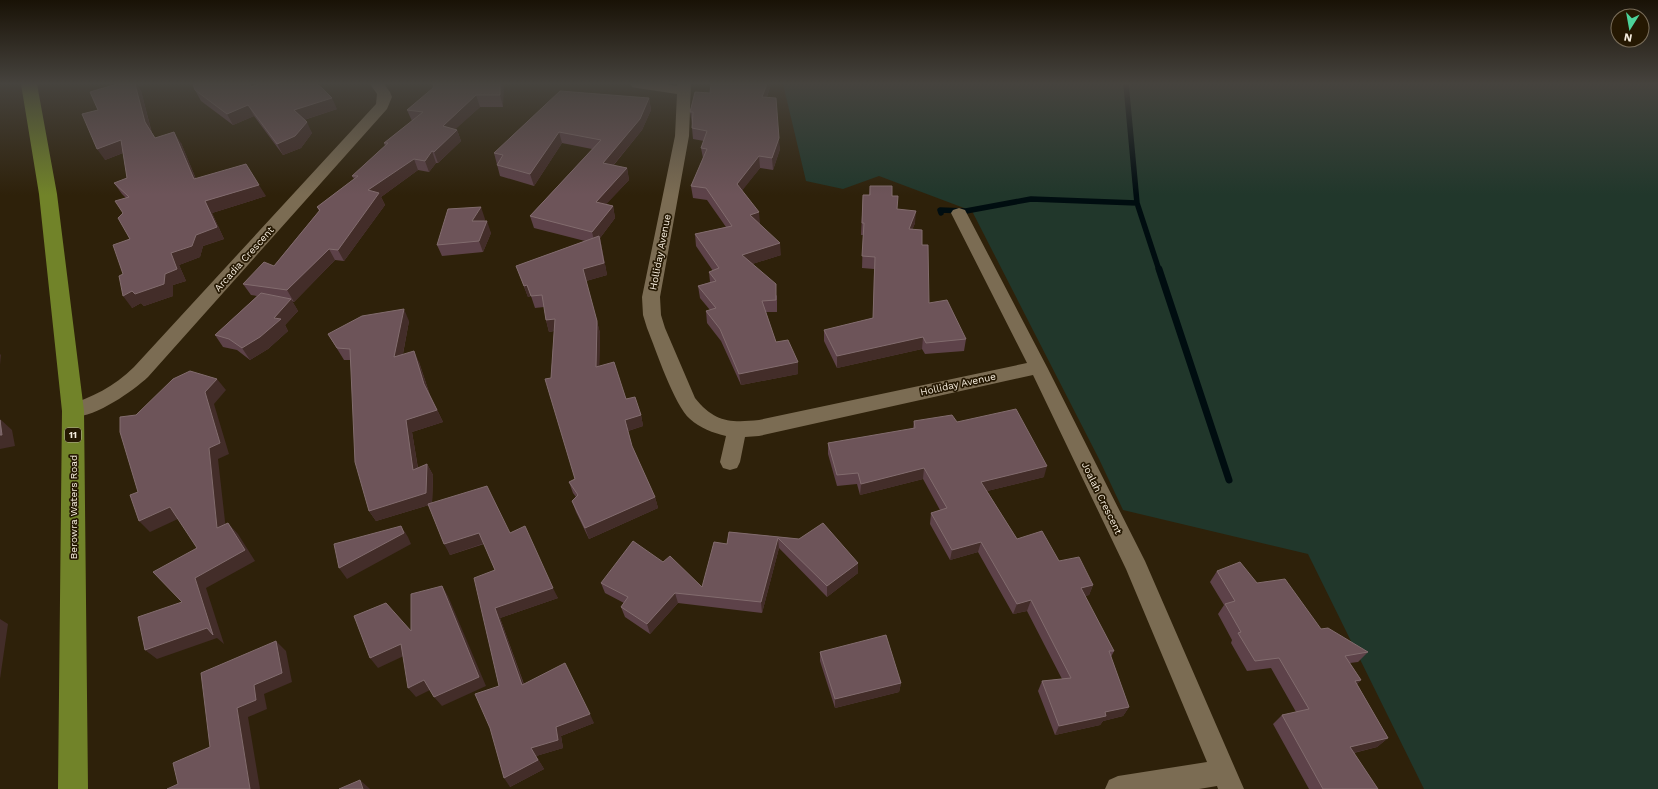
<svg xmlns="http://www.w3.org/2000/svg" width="1658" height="789" font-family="'Work Sans',sans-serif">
<rect width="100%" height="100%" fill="#2e210a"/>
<path fill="#21372b" d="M783,84h875v705h-234l-116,-235 -185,-44 -24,-51 -127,-248 -93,-35 -36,13 -37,-8z"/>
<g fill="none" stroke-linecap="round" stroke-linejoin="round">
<path stroke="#000d10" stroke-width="5.5" d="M1126,84l11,119 22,67
M941,213l-1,-3 26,1 65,-12 106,4"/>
<path stroke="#000d10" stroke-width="7" d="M1159,269l70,211"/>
<path fill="#7b6c53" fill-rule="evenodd" d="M370,84h14l6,8 2,5 -5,12 -239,268c-16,15 -60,46 -82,39l-3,-5 3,-5c26,-9 48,-19 68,-39l242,-263 1,-10z
M631,84h35l11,2v-2h14l-2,52 -29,161 1,18 4,13 30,70c19,24 35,25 64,22l268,-57 -76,-150 2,-3 6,-2 6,2 82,157 98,194 99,228h-26l-1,-3 -18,3h-94l4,-9 9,-4 89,-14 -81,-193 -93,-194 -274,61 -14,1 -5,25 -3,6 -7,2 -7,-2 -3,-6 6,-26c-13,-3 -26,-8 -36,-17 -16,-14 -34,-69 -43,-91l-4,-13 -1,-18 33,-161 2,-42 -40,-6 -5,-1z"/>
<path fill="#718329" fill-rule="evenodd" d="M21,84h16l20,110 27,217 4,378h-30l4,-378 -23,-217z"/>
</g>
<path fill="#5d4249" d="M434,84h69v23h-23l-25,22 2,1 4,11 -23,22h-2l-7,9 -11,-2 -37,27 4,8 -41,56 -9,-1 -41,42 -2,-1 6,10 -13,14 3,6 -20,18 -18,11 -13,-10 -14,-3 -8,-12 42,-39 -6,-1 -8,-11 31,-18 45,-55 -2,-4 37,-28 -2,-3 33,-30 -1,-3 28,-22 -5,-11 26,-22z
M771,84l-4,13 13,52 -7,21 -13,-2 -18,22 18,33 -1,1 22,31 -29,9 25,32v16h-11l10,30 22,32 -57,11 -20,-44 -14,-18 -1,-12 4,-1 -10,-12 -2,-12 12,-4 -1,-10 4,-1 -17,-25 -1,-12 31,-7 -19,-27 -14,-2 -2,-12 12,-28 -2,-10 3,-7 -11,-2 -1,-11v-4l-2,-12 20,-19z
M253,86l84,23 -33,11 8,13 -11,15 -18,7 -29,-39 -21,9 -32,-24 -6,-11z
M138,87l3,4 11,42 3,5 26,5 15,36 70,17 -54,17 12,26 -21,7 -3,11 -21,8 7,16 -13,4v11l-29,10 -3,-3 -9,5 -9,-34 7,-35 -7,-26 3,-15 -4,-4 -8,-11 13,-5 -4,-25 -18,7 -7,-50z
M649,98l2,12 -9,20 -29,36 14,2 2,12 -23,24 7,2 2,12 -15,20 7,37 -21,6 14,52 -1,33 27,33 15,16 2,11 -15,5 4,15 23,51 3,11 -69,31 -13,-27 -4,-11 4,-4 -3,-4 -4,-11 6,-3 -24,-101 3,-47 -5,1 -3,-12 -2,-13 -9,1 -4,-12 -3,1 -12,-31 69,-25 -51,-13 -4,-12 62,-67 -30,-6 -28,43 -34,-10 -6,-23z
M870,186l22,10 5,13 18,14 -3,7 10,15 7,58 37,36 -2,12 -39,3 -3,-5 -85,19 -13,-27v-11l49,-12 1,-49 -12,-1 1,-33h-2l2,-40h6z
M485,219l-1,2 7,12 -8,19 -41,4 -5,-11z
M409,321l-6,33 16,8 11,33 13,27 -31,10 6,36 9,-4 6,11 -1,28 78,30 48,65 -58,20 24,66 70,39 -33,13 2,12 -27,8 8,13 -34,18 -11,-101 -4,-116 -11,-26 -34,11 -21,-50 -53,16 -7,-10 -19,-151h-6l-16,-26z
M914,421l43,1 87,55 -57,14 30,48 42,22 34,24 -4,10 -4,1 29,55 -3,6 18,50 -6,9 -20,5 -3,4 -45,10 -17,-44 4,-10 20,-2 -35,-68 -14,3 -35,-62 -28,8 -20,-36 1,-11 9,-3 -17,-31 -63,16 -3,-11 -20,2 -9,-32v-11l85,-14z
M729,532l70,7 59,34 -31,24 -48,-49 -17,65 -84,-10 -28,31 -25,-17 -4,-10 3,-4 -19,-10 -4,-10 62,-21 39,25 25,-43z
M1217,571l40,12 64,46 47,23 -10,10 -8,1 11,17 -4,4 31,54 -11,9 -23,6 24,36h-69l-36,-65 9,-9 14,-3 -25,-44 -24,3 -16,-28 1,-3 -14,-26 6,-9 -14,-23z
M820,652l81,31 -2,9 -64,16 -15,-47z"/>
<path fill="#432d29" d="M129,84h18l-9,3 3,4 11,43 -7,-12z
M500,84h3l1,2 -1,21 -3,-12z
M767,84h4l-8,24 -1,-11z
M476,95l4,12 -33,30 -4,-11z
M332,98l5,11 -37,12 -6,-11z
M649,98l2,12 -9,20 -37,45 -2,-12z
M248,105l6,11 -21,9 -6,-11z
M307,122l5,11 -11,15 -18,7 -6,-11z
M457,130l4,11 -23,22 -4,-11z
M174,132l7,11 20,48 -7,-12z
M559,132l3,11 -28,43 -4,-12z
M779,138l1,11 -7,21 -1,-12z
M121,140l7,11 -23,9 -8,-11z
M432,151l4,12 -7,9 -4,-11z
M759,156l1,12 -22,28 -1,-12z
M414,159l4,11 -37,27 4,8 -41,56 -6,-11 30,-60z
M627,168l2,12 -31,33 -2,-11z
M259,185l7,11 -54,17 12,26 -21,7 -3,11 -21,8 7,16 -13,4v11l-29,10 -3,-3 -9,5 -9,-12 42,-22 6,-21 34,-52z
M613,206l2,12 -15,20 7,37 -21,6 -3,-12 12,-25 -3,-12z
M481,207l4,12 -9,13 -4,-11z
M916,211l-1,12 -7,18 1,-12z
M759,212l1,11 -9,4 -1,-12z
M487,221l4,12 -8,19 -4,-11z
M780,243l1,12 -38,12 -1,-12z
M329,249l6,11 -41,42 -7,-12z
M527,285l4,11 -3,1 -4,-11z
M291,299l7,12 -13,14 3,6 -20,18 -18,11 -8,-12 32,-30z
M404,309l5,12 -9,48 -6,-12z
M555,319l3,11 -9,2 -3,-12z
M597,321l3,12 -1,45 -3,-11z
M923,337l-1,12 -85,19v-12z
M414,351l5,11 11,34 -6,-12z
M0,354l1,1 -1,10z
M798,362v12l-57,11 -2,-11z
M217,379l9,11 -12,14 15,50 -11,5 9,80 -10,-11 -8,-80 -4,-56z
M437,410l6,12 -31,10 8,50 -7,-12 -7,-50z
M641,415l2,11 -15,5 -3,-11z
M0,419l12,11 3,16 -15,3z
M427,464l6,11 -1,29 -56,17 -7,-10z
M1047,466l-3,11 -65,16 2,-11z
M924,468l-1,11 -63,16 1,-11z
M655,497l3,11 -69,31 -4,-11z
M170,507l10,11 -30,14 -11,-11z
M228,523l10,11 17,27 -49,27 18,56 -7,-6 -60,21 -12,-9 62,-22 -12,-50z
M401,526l7,11 3,7 -64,35 -8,-11z
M479,533l6,10 -35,12 -6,-11z
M778,538l1,10 -17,65 -1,-11z
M981,542l-3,10 -28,8 2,-10z
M858,563v10l-31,24v-11z
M1093,585l-4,10 -12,3 4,-10z
M442,586l6,10 38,90 -44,20 -8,-9z
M553,588l5,10 -58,20 27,76 -5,-9 -27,-77z
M675,593l3,10 -28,31 -3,-10z
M1031,600l-4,11 -14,3 4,-10z
M0,619l8,5 -8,55z
M276,641l10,10 6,31 -28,12 3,15 -19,8 12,72h-10l-13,-81z
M401,644l7,10 -30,14 -8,-10z
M424,680l8,9 -16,8 -8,-9z
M1361,680l-9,9 3,-8z
M901,683l-2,9 -64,16v-9z
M1129,707l-6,9 -20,5 -3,4 -45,10 4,-9 46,-14z
M590,714l4,9 -33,13 2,12 -27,8 8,13 -34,18 -6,-9 27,-30 25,-21z
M1388,738l-11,9 -37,9 10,-9z
M360,780l9,8 1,1h-7z"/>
<path fill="#6d5459" stroke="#826c6e" d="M117,84h18l10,38 10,16 19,-6 20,47 52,-15 13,21 -54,16 12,26 -21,8 -4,11 -21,7 6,16 -12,5 -1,10 -29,10 -3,-3 -9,5 -4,-20 4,-2 -10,-29 17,-6 -12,-21 5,-5 -8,-12 14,-4 -15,-14 13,-5 -6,-38 -24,9 -15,-35 16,-4 -8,-18z
M193,84h57l1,3 8,-3h57l5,3 11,11 -38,12 13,12 -12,14 -18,8 -29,-39 -21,9 -32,-24z
M434,84h66v11h-24l-33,31 14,4 -23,22 -2,-1 -7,10 -11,-2 -46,31 11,3 -41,57 -9,-1 -42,41 -44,-6 21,-22 10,4 46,-56 -3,-3 41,-31h-6l36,-33h-4l39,-31 -16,-2 26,-22z
M711,84h56l-5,13 14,1 3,40 -7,20 -13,-2 -22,28 22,28 -9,3 30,28 -38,12 34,29v16l-14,1 14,41 12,-2 10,22 -59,12 -19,-45 -14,-18 10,-3 -18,-22 18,-5 -7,-9 10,-4 -24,-34 37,-8 -26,-38 -15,-2 16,-37 -6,-1 6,-17 -15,-3 1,-16h-3l5,-20 15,1z
M560,91l89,7 -9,21 -37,44 24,5 -31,34 17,4 -21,26 -62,-16 71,-76 -42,-8 -29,42 -33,-9 6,-10 -9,-2z
M870,186h22v10h6l-1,13 19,2 -7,18 13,1v15h6l1,58 18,-3 19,39 -40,4 -3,-6 -86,19 -13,-26 49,-12 2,-61 -13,-1 2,-33h-2l1,-28h7z
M481,207l-9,14h15l-8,20 -42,4 11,-36z
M599,236l5,27 -21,6 14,52 -1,46 18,-5 12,37 9,-2 6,18 -16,5 7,26 23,51 -70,31 -13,-27 6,-6 -9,-13 6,-3 -30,-100 6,-1 4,-59 -9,1 -4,-25 -11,1 -4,-11 -3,1 -8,-20z
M261,293l30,6 -17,19 7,1 -21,18 -18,11 -13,-9 -14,-4z
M404,309l-10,48 20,-6 10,33 13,26 -31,10 7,50 14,-6 -1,29 -57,18 -14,-49 -5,-113 -13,-1 -9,-14 34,-18z
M190,371l27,8 -12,13 15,51 -11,5 8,80 11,-5 17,27 -50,28 18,57 -6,-7 -62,22 -7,-33 44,-15 -29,-30 44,-24 -27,-41 -31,14 -9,-26 8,-3 -18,-60v-15l16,-2 37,-36z
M1016,409l31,57 -66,16 36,57 25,-8 17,30 20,-4 14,28 -12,3 33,63h-5l20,56 -24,5 1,4 -47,10 -17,-45 29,-3 -40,-78 -14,4 -36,-62 -29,8 -21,-37 16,-5 -23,-40 -63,16 -3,-11 -21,2 -9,-32 87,-15 -1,-7 38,-6 5,7z
M0,420l2,15h-2z
M487,486l23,47 15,-7 28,62 -58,20 27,77 43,-22 25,51 -34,13 2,13 -27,8 7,12 -34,18 -14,-50 -15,-34 24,-8 -25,-108 21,-8 -16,-37 -35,11 -16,-40z
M823,523l35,40 -31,23 -49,-48 -17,64 -86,-9 -28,31 -26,-17 7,-10 -27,-14 32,-42 30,21 7,-6 32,31 12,-45 13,2 2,-12 70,7z
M401,526l3,7 -65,35 -5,-24z
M1240,562l17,21 28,-4 36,50 7,-1 40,24 -23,4 16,24 -6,1 33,57 -38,9 28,42h-55l-41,-74 27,-6 -30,-51 -24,3 -17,-28 3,-1 -16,-28 10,-3 -18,-30z
M442,586l37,91 -45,20 -10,-17 -16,8 -7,-44 -31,14 -16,-42 32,-13 25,28v-37z
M886,635l15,48 -66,16 -15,-47z
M276,641l6,32 -28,12 2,15 -19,8 13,81h-83l11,-5 -5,-21 37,-16 -9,-74z
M360,780l3,9h-24z"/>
<linearGradient id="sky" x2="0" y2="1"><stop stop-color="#191206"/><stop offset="0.43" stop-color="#46433e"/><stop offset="1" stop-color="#46433e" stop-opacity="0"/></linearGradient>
<rect width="1658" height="195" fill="url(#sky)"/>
<g text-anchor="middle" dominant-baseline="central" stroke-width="3.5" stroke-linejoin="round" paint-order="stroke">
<rect fill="#251802" stroke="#b7ad9d" stroke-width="1" x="65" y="428" width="16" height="14" rx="3"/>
<g font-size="9" font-weight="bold" fill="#f6eddf">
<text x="73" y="435">11</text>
</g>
<g font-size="10" fill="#f6eddf" stroke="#251802">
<text transform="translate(660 252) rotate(-79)">Holliday Avenue</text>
<text transform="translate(244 259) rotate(-48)">Arcadia Crescent</text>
<text transform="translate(958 384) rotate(-12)">Holliday Avenue</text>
<text transform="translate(1102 498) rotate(64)">Joalah Crescent</text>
<text transform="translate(73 507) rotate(-90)">Berowra Waters Road</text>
</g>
</g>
<g transform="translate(1630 28) rotate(191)"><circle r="19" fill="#251802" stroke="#796d5a"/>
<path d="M0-3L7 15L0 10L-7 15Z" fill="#4dd39a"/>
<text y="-6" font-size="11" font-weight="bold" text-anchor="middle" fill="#f6eddf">N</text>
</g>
</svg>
